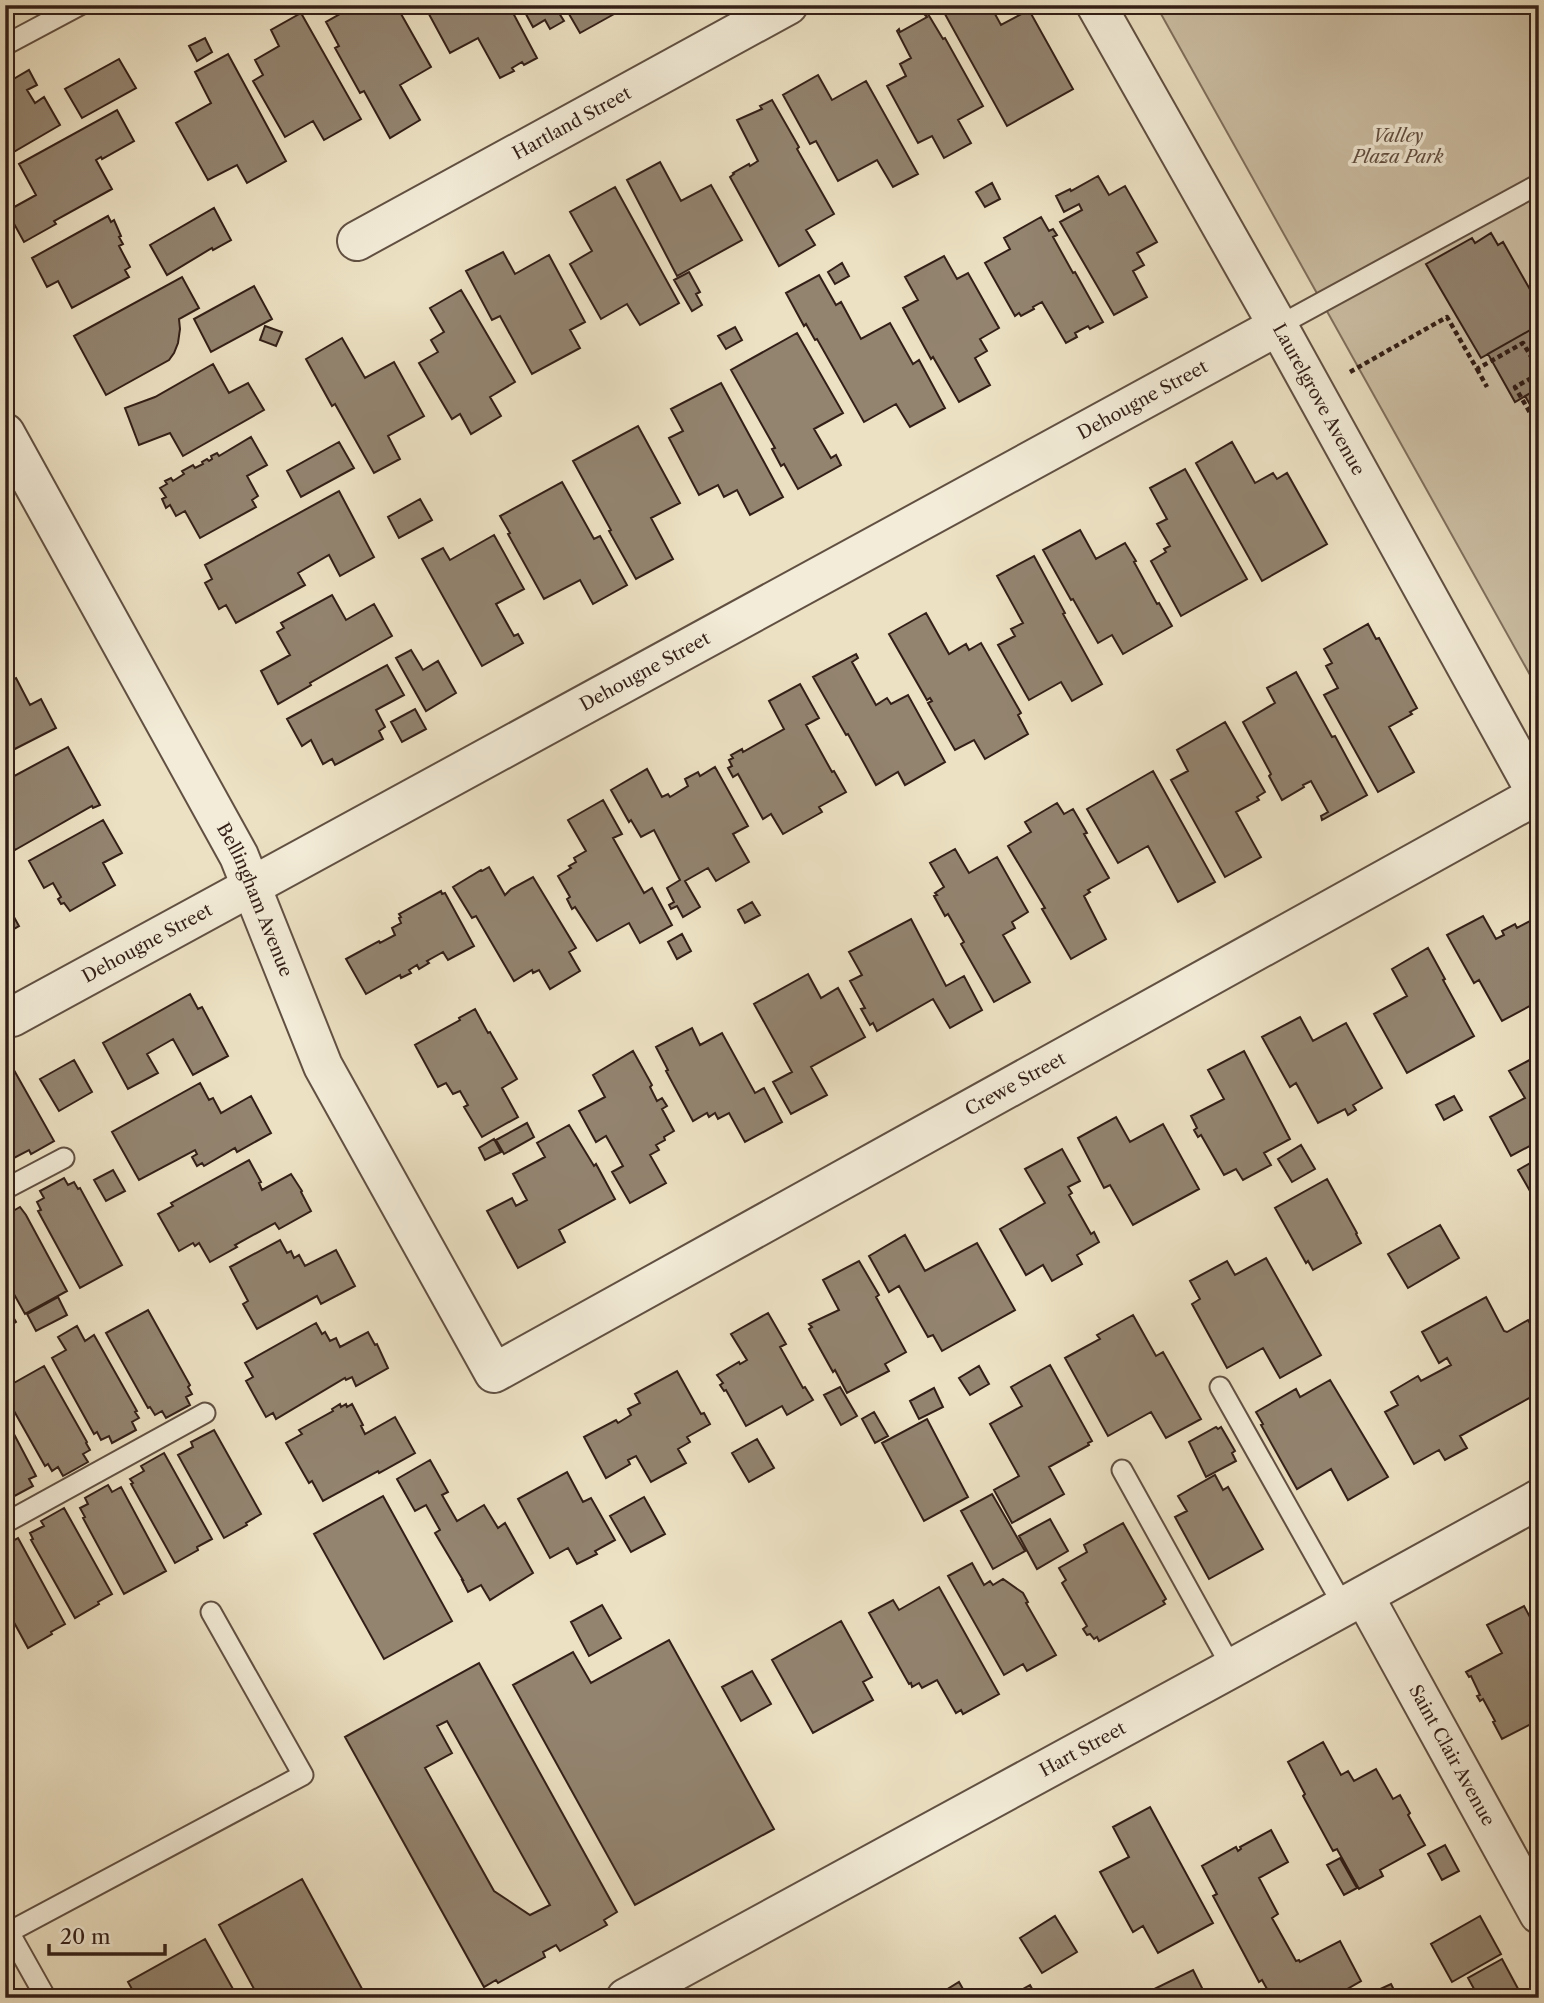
<svg xmlns="http://www.w3.org/2000/svg" width="1544" height="2003" font-family="'Libre Caslon Text',serif">
<rect width="100%" height="100%" fill="#ece1c3"/>
<filter id="stains"><feTurbulence type="fractalNoise" baseFrequency=".00286" numOctaves="4"/><feColorMatrix values="0 0 0 0 .2 0 0 0 0 .09 0 0 0 0 .02 0 0 0 .5 -.17"/></filter>
<radialGradient id="worn" r=".72"><stop offset=".6" stop-color="#630" stop-opacity="0"/><stop offset="1" stop-color="#630" stop-opacity=".3"/></radialGradient>
<path fill="#cdc0a6" stroke="#80705e" stroke-width="2" d="M1156,5h383v686z"/>
<path fill="#938470" stroke="#331f17" stroke-width="2" fill-rule="evenodd" d="M5,5h18l-18,10z
M356,5h40l35,62 -31,18 20,35 -30,18 -26,-47 -4,2 -25,-45 4,-2 -13,-24z
M424,5h81l4,7 3,-1 25,47 -13,7 -2,-3 -10,6 2,3 -14,7 -22,-40 -28,15z
M521,5h90l5,8 -36,20 -11,-19h3l-4,-7 -9,6 5,8 -14,8 -5,-9 -12,7z
M945,5h45l11,20 28,-15 44,79 -66,37 -66,-119z
M301,13l60,106 -37,21 -11,-19 -28,16 -32,-56 10,-6 -8,-15 24,-14 -8,-16z
M928,14l15,25 2,-1 38,68 -25,14 13,23 -27,15 -12,-22 -14,7 -31,-57 19,-10 -6,-12 11,-6 -14,-27 2,-2 1,3 27,-15 -2,-2z
M205,38l7,14 -15,9 -8,-15z
M228,54l58,107 -39,22 -10,-18 -29,15 -32,-57 35,-20 -16,-31z
M119,59l17,29 -54,30 -17,-29z
M29,70l8,15 -10,5 8,13 9,-6 16,28 -55,32v-73z
M818,75l14,25 34,-19 52,93 -25,13 -16,-27 -39,21 -22,-40 -6,3 -27,-49z
M772,100l27,47 -2,2 37,65 -28,16 9,15 -36,21 -49,-89 4,-3 -1,-1 16,-9 1,2 8,-5 -21,-41 25,-11 -2,-3z
M117,110l17,31 -32,18 -1,-2 -5,3 16,29 -58,32 2,3 -32,18 -17,-31 29,-16 -17,-31z
M660,162l21,39 30,-16 31,55 -65,36 -50,-96z
M1098,176l11,19 16,-9 32,56 -20,11 7,12 -11,6 14,26 -33,18 -54,-93 22,-12 -3,-6 -15,8 -8,-16 14,-7 1,2z
M992,183l8,16 -15,8 -9,-15z
M615,187l64,116 -39,22 -13,-21 -26,15 -31,-55 22,-13 -22,-39z
M214,208l17,32 -18,10 -1,-2 -45,27 -17,-30z
M108,216l3,6 3,-2 7,16 -2,1 4,7 -4,2 11,21 -5,3 4,7 -57,31 -14,-27 -11,6 -15,-29z
M1041,217l8,14 4,-2 4,6 -4,2 20,36 2,-1 28,50 -13,7 -2,-3 -13,7 2,4 -11,6 -24,-41 -9,5 1,2 -13,7 -2,-3 -4,3 -30,-53 25,-14 -6,-11z
M1491,233l7,12 5,-3 29,51 7,-4v36l-58,33 -55,-94 46,-26 3,5z
M503,252l12,22 34,-19 36,67 -15,8 10,18 -48,26 -32,-58 -8,4 -26,-49z
M944,256l13,23 11,-6 31,55 -19,11 7,12 -12,7 15,27 -31,17 -26,-45 -2,2 -28,-51 15,-8 -13,-23z
M842,263l7,13 -14,8 -7,-12z
M689,272l11,20 -4,2 6,11 -10,6 -18,-31z
M819,275l17,30 5,-3 20,37 29,-16 23,41 6,-4 26,48 -35,19 -14,-23 -32,18 -47,-83 -2,1 -9,-16 -2,2 -18,-33z
M182,277l17,31 -20,11 1,10 -2,14 -4,10 -5,7 -63,35 -32,-59z
M254,286l18,33 -61,33 -17,-33z
M461,290l54,92 -25,15 11,19 -30,18 -11,-20 -8,5 -33,-56 19,-11 -7,-12 13,-8 -14,-24z
M1539,325v63l-24,14 -27,-48z
M265,326l17,6 -6,14 -16,-6z
M735,327l7,13 -16,9 -8,-13z
M797,333l46,80 -29,16 17,29 5,-3 5,10 -43,24 -14,-25 -3,2 -9,-17 3,-1 -44,-78z
M342,338l23,40 29,-16 30,54 -36,20 12,23 -26,14 -39,-69 -3,2 -26,-47z
M213,364l16,29 19,-10 16,27 -81,46 -13,-23 -31,12 -14,-37 30,-11z
M721,383l62,114 -33,18 -13,-25 -13,7 -6,-12 -19,10 -30,-57 14,-7 -12,-22z
M1539,388v32l-14,-24z
M638,426l42,77 -29,15 22,41 -37,20 -27,-48 2,-1 -38,-69z
M251,437l16,28 -20,11 11,20 -6,4 4,7 -56,31 -15,-27 -9,5 -6,-11 -4,3 -4,-9 4,-2 -6,-9 7,-4 -2,-3 6,-3 2,3 11,-7 -2,-3 11,-6 2,3 8,-4 -1,-2 5,-3 2,2 3,-2 -1,-3 6,-3 2,3z
M339,442l15,26 -53,29 -14,-26z
M1232,442l23,41 18,-10 4,6 10,-6 40,71 -65,37 -66,-118z
M1185,469l62,110 -66,37 -30,-55 15,-9 -2,-3 6,-3 -13,-22 10,-5 -17,-31z
M562,482l32,57 6,-3 27,49 -34,19 -13,-24 -36,19 -36,-65 2,-1 -10,-17z
M339,491l35,66 -34,19 -11,-21 -31,18 7,12 -69,38 -10,-18 -7,4 -14,-26 7,-4 -7,-14z
M420,499l12,21 -33,18 -11,-21z
M1080,530l16,29 29,-16 11,18 -2,1 23,42 2,-1 13,23 -49,28 -11,-19 -14,8 -25,-44 -2,1 -28,-50z
M494,535l30,54 -28,15 18,32 4,-2 5,9 -41,23 -60,-107 21,-11 7,12z
M1034,556l31,57 -2,1 39,70 -30,17 -11,-19 -32,18 -31,-55 17,-9 -4,-7 12,-6 -26,-47z
M332,595l14,25 28,-16 18,32 -82,47 1,2 -33,19 -17,-33 29,-16 -13,-23 7,-4 -3,-5z
M926,613l23,41 17,-10 3,6 12,-7 40,70 -3,2 10,19 -43,25 -11,-19 -19,10 -27,-47 4,-2 -2,-3 -3,2 -38,-66z
M1368,624l8,15 3,-1 38,70 -7,4 2,2 -23,13 25,45 -36,20 -54,-97 14,-7 -12,-22 6,-3 -8,-14z
M411,650l12,20 15,-9 18,32 -30,18 -30,-53z
M856,654l2,4 -6,4 24,43 11,-7 4,6 17,-9 37,67 -40,23 -7,-13 -22,13 -28,-51 -2,1 -33,-58z
M387,665l17,30 -28,15 9,17 -6,4 4,8 -48,26 -3,-6 -9,5 -12,-24 -9,6 -15,-27z
M1296,672l36,65 3,-1 32,59 -45,25 -1,-4 7,-4 -17,-31 -8,4 1,2 -22,13 -13,-24 2,-2 -28,-52 32,-19 -8,-15z
M16,678l14,27 11,-6 15,29 -51,26v-70z
M800,684l19,34 -13,7 26,47 2,-1 12,21 -27,15 3,5 -39,22 -12,-20 -8,5 -25,-45 -5,3 -5,-9 4,-2 -3,-6 4,-2 -2,-3 11,-6 1,3 41,-23 -15,-28z
M415,709l11,20 -24,13 -11,-20z
M1225,722l40,70 -8,5 2,3 -23,12 25,45 -36,20 -54,-97 17,-9 -11,-21z
M68,747l32,58 -7,3 -1,-2 -77,44 -10,-18v-34l7,-3 -7,-14z
M715,767l33,59 -15,8 16,28 -33,19 -8,-13 -23,13 15,26 -17,10 -6,-11 -6,3 -2,-4 5,-3 -7,-14 13,-8 -26,-50 -13,7 -10,-17 -2,2 -18,-32 36,-21 15,28 6,-3 2,3 18,-11 -3,-7 13,-7 2,4z
M1153,771l62,111 -37,20 -30,-56 -30,17 -31,-54z
M603,800l19,34 -9,4 31,55 8,-5 20,37 -32,18 -11,-20 -32,18 -22,-34 -3,2 -5,-10 3,-2 -12,-21 13,-8 -2,-2 7,-4 -2,-4 12,-7 -18,-31z
M1057,803l7,11 9,-5 14,24 -3,1 25,44 -21,12 2,2 -6,4 22,43 -35,20 -29,-50 3,-1 -37,-62 23,-14 -6,-10z
M103,820l19,33 -19,10 12,22 -45,26 -6,-8 -3,1 -3,-5 3,-2 -8,-14 -9,5 -15,-27z
M955,849l14,24 28,-16 31,55 -16,10 3,6 -12,7 27,47 -36,20 -33,-58 3,-2 -16,-28 -3,2 -11,-20 3,-1 -2,-2 9,-6 -14,-24z
M489,867l16,28 6,-6 22,-12 43,71 -7,4 11,19 -30,18 -11,-19 -6,3 -1,-3 -18,11 -38,-65 -4,2 -19,-31 28,-17 1,1z
M441,891l1,3 3,-1 29,53 -26,14 -5,-8 -16,9 2,2 -10,6 -2,-4 -8,5 2,3 -10,5 -1,-3 -34,19 -20,-35 33,-18 1,2 15,-8 -3,-7 9,-5 -2,-5 2,-1 -2,-3z
M5,901l14,25 -14,8z
M752,902l8,13 -15,8 -7,-13z
M1483,916l13,23 8,-4 -2,-4 13,-7 2,4 13,-7 9,16v64l-37,20 -23,-41 -5,3 -27,-48z
M911,919l35,67 18,-10 18,34 -32,18 -17,-29 -56,32 -4,-8 -3,2 -9,-16 4,-1 -15,-27 12,-6 -13,-23z
M682,934l9,17 -14,8 -9,-17z
M1428,948l17,31 -2,1 31,56 -67,37 -33,-59 33,-18 -15,-27z
M808,974l13,24 17,-10 27,49 -54,30 16,28 -36,19 -18,-32 19,-10 -38,-68z
M190,994l8,15 4,-2 26,49 -35,19 -20,-36 -26,15 11,19 -30,16 -25,-46z
M475,1009l13,24 2,-1 27,47 -15,9 16,29 -36,20 -18,-30 4,-2 -8,-14 -7,3 -7,-11 -8,4 -23,-42 45,-25 -1,-2z
M1300,1017l13,24 33,-18 36,65 -29,17 3,5 -8,5 -3,-6 -27,14 -22,-40 -6,4 -28,-50z
M692,1028l8,17 22,-12 33,60 9,-5 18,34 -37,20 -16,-29 -11,6 -3,-6 -6,4 -2,-4 -14,8 -27,-50 2,-1 -12,-23z
M633,1051l19,34 -2,2 7,14 5,-3 5,8 -5,3 12,22 -10,6 1,3 -9,5 3,5 -9,5 16,28 -36,20 -18,-31 11,-6 -17,-30 -10,6 -17,-31 26,-14 -12,-22z
M1244,1051l46,88 -26,14 7,12 -28,15 -7,-11 -12,6 -23,-40 -3,2 -4,-7 3,-2 -6,-12 33,-17 -16,-29z
M1539,1055v86l-28,15 -21,-39 35,-19 -16,-27z
M6,1056l48,85 -23,13 -2,-4 -15,8 -9,-13z
M74,1060l18,32 -33,19 -19,-32z
M200,1083l9,17 4,-2 8,15 30,-17 20,37 -34,19 -2,-4 -31,18 -2,-3 -5,3 -5,-9 5,-3 -2,-4 -56,30 -27,-48z
M1454,1096l8,14 -18,10 -8,-15z
M1116,1117l14,25 33,-18 36,65 -66,36 -23,-40 -6,3 -26,-50z
M527,1123l7,14 -30,17 -8,-14z
M569,1125l25,41 2,-2 19,35 -56,31 6,12 -47,26 -31,-57 25,-13 4,8 11,-6 -14,-26 32,-17 -8,-14z
M494,1139l7,13 -16,8 -6,-12z
M1301,1145l14,24 -23,13 -14,-23z
M1062,1149l18,32 -12,6 4,6 -3,2 22,39 3,-2 5,10 -22,13 5,9 -30,17 -9,-16 -17,10 -26,-46 45,-26 -20,-34z
M1539,1158v49l-21,-37z
M249,1160l12,22 -2,1 3,7 29,-16 11,17 -1,1 10,19 -32,18 -4,-6 -40,22 2,2 -27,15 -11,-19 -4,3 -2,-3 -14,8 -21,-37 15,-8 -2,-3z
M113,1170l12,21 -19,10 -12,-21z
M64,1178l4,7 6,-3 4,7 2,-1 42,77 -42,23 -42,-77 3,-1 -4,-8 7,-4 -4,-7z
M1327,1179l30,54 -1,1 5,9 -48,27 -5,-9 -2,2 -31,-55z
M10,1206l3,5 7,-4 6,8 41,76 -42,23 -20,-36v-70z
M1440,1225l19,33 -51,30 -20,-34z
M905,1235l20,36 52,-28 38,67 -73,41 -9,-16 -5,2 -29,-51 -10,6 -20,-36z
M280,1240l7,13 4,-2 3,7 5,-3 6,11 31,-16 19,36 -34,18 -4,-8 -60,33 -14,-25 5,-3 -18,-34z
M1266,1258l55,97 -41,23 -17,-30 -36,20 -35,-64 8,-5 -10,-18 37,-20 8,14z
M859,1261l20,34 -3,2 30,55 -21,12 4,7 -42,22 -12,-23 -2,2 -24,-43 3,-2 -3,-3 30,-14 -16,-30z
M58,1297l9,18 -31,16 -9,-17z
M1486,1297l18,34 3,1 21,-12 11,19v60l-4,2 -2,-5 -73,40 7,12 -22,12 -6,-10 -25,14 -29,-52 13,-7 -7,-13 27,-16 3,5 30,-16 -4,-7 -8,5 -17,-31z
M5,1303l11,19 -11,7z
M148,1310l42,75 -2,2 4,7 -6,3 4,8 -24,13 -4,-7 -7,4 -5,-8 -2,1 -42,-75z
M768,1313l18,31 -6,3 23,41 2,-1 8,13 -26,15 -5,-9 -36,20 -20,-36 -2,1 -4,-6 3,-2 -6,-8 22,-13 1,2 7,-4 -16,-26z
M1133,1315l23,41 7,-4 38,67 -35,19 -15,-26 -43,24 -43,-78 35,-19 -3,-4z
M316,1323l6,11 3,-2 5,9 6,-3 4,9 28,-15 7,13 2,-1 11,24 -32,18 -4,-9 -6,3 -1,-2 -69,41 -3,-6 -7,4 -20,-36 7,-4 -8,-14z
M77,1326l8,15 9,-6 43,76 -2,1 4,6 -7,4 4,8 -24,13 -3,-7 -8,4 -4,-8 -3,2 -42,-76 14,-8 -8,-13z
M1050,1365l42,76 -4,2 1,2 -40,22 15,27 -52,29 -18,-33 25,-14 -29,-52 32,-18 -11,-19z
M44,1366l43,76 -1,1 4,7 -7,4 5,8 -25,14 -5,-9 -6,4 -4,-7 -3,2 -40,-71v-7z
M979,1366l10,18 -19,11 -11,-17z
M677,1371l24,43 3,-1 6,11 -23,13 3,5 -12,7 8,14 -35,19 -15,-26 -8,4 2,4 -24,14 -22,-41 32,-17 2,3 13,-8 -3,-6 12,-6 -5,-9z
M1330,1380l58,97 -40,23 -17,-31 -34,20 -36,-64 2,-1 -7,-12 40,-23 4,8z
M840,1387l17,29 -16,9 -17,-30z
M934,1388l9,19 -24,12 -9,-18z
M340,1404l1,3 5,-3 1,3 5,-3 11,21 -2,1 4,8 30,-17 20,36 -36,20 -1,-2 -55,30 -11,-20 -3,2 -23,-40 16,-9 -3,-4 34,-19 -1,-2z
M874,1412l14,24 -13,7 -13,-24z
M5,1417l31,59 -7,3 4,7 -24,13 -4,-5z
M927,1419l41,78 -44,24 -42,-78z
M1216,1427l2,2 3,-2 14,24 -3,2 4,8 -30,16 -17,-35z
M214,1430l47,84 -15,9 1,2 -23,13 -46,-83 15,-8 -2,-5z
M757,1439l17,29 -25,14 -17,-29z
M164,1453l48,86 -15,8 1,3 -23,13 -44,-79 2,-1 -3,-4 14,-8 -3,-5z
M430,1460l18,32 -6,3 15,26 27,-16 14,23 7,-5 28,50 -43,27 -9,-15 -13,7 -6,-12h1l-28,-47 5,-3 -14,-25 -11,6 -18,-32z
M567,1472l16,30 8,-4 24,42 -20,11 2,3 -20,10 -9,-16 -18,10 -32,-59z
M1215,1475l8,15 5,-3 35,62 -54,30 -34,-62 12,-6 -9,-15z
M108,1485l4,7 9,-5 45,84 -42,23 -41,-76 2,-1 -5,-9 8,-4 -3,-6z
M992,1494l33,57 -32,18 -32,-58z
M383,1496l69,125 -68,38 -70,-125z
M644,1497l21,37 -34,18 -21,-36z
M64,1508l48,86 -14,8 1,2 -24,14 -44,-78 2,-1 -3,-6 14,-7 -3,-5z
M1050,1519l18,32 -31,18 -18,-33z
M1123,1523l43,76 -3,2 2,3 -66,37 -2,-4 -3,2 -4,-5 -3,1 -4,-6 4,-3 -25,-43 4,-3 -7,-12 28,-16 -3,-7z
M18,1538l47,86 -14,8 1,2 -24,14 -23,-42v-61z
M972,1563l12,22 6,-4 3,4 10,-6 20,14 5,9 -2,1 30,52 -29,16 -4,-7 -19,11 -56,-99z
M939,1587l60,107 -36,20 -2,-4 -5,3 -19,-33 -15,8 -3,-5 -7,4 -1,-4 -2,1 -40,-71 24,-13 6,10z
M602,1605l19,33 -32,18 -18,-34z
M1524,1606l15,28v86l-37,19 -9,-17 2,-1 -12,-22 -3,2 -3,-5 3,-1 -9,-19 -2,1 -3,-5 36,-19 -15,-28z
M841,1621l31,56 -9,5 10,18 -60,33 -41,-73z
M669,1640l105,189 -139,76 -122,-220 60,-33 18,31z
M479,1663l138,249 -13,8 3,5 -47,26 -4,-6 -13,7 2,5 -47,26 -2,-3 -12,7 -139,-250zM447,1721l103,184 -20,10 -36,-24 -69,-123 27,-15 -15,-27z
M752,1671l19,33 -30,17 -19,-34z
M1323,1742l18,33 7,-4 6,10 22,-12 17,30 7,-4 10,18 -2,2 17,30 -45,25 3,6 -24,13 -22,-40 -4,2 -30,-55 2,-2 -17,-32z
M1150,1807l63,116 -55,30 -15,-27 -10,6 -33,-60 29,-15 -16,-30z
M1271,1830l17,32 -29,16 19,36 -6,4 24,43 3,-1 1,2 40,-21 21,40 -24,14 1,3h-66l-10,-18 -3,2 -46,-86 4,-2 -15,-28 34,-19 2,4 3,-2 -1,-2z
M1445,1845l14,26 -17,9 -14,-26z
M1340,1858l17,30 -13,7 -17,-30z
M302,1879l65,119h-108l-40,-73z
M1055,1916l22,36 -35,21 -22,-35z
M1480,1916l21,38 -49,28 -21,-38z
M205,1939l33,59h-101l-9,-16z
M1502,1959l21,39h-44l-11,-20z
M1193,1970l14,28h-59l-2,-5z
M959,1982l9,16h-35z
M1391,1984l6,12 -4,2h-11l-4,-8z
M1030,1985l7,13h-30z"/>
<g fill="none" stroke-linecap="round" stroke-linejoin="round">
<defs>
<path id="service" d="M5,45l75,-40
M1278,326l261,-142
M5,1189l59,-31
M1220,1387l124,220
M1122,1470l110,198
M5,1523l200,-110
M46,1998l-37,-66 294,-157 -92,-163"/>
<g id="minor">
<path id="s1" d="M1096,5l182,321 261,472"/>
<path id="s2" d="M357,241l431,-236"/>
<path id="s3" d="M5,433l234,423 84,210 171,307 1043,-578"/>
<path id="s4" d="M12,1017l1266,-691"/>
<path id="s5" d="M1364,1596l175,318"/>
<path id="s6" d="M626,1998l606,-330 307,-169"/>
</g>
</defs>
<use href="#service" stroke="#615042" stroke-width="23"/>
<use href="#minor" stroke="#615042" stroke-width="42"/>
<path stroke="#331f17" stroke-width="4.5" stroke-dasharray="5 3.5" stroke-linecap="butt" d="M1477,369l10,18
M1350,372l97,-55 30,52 46,-26 16,27
M1539,374l-24,13 24,41"/>
<use href="#service" stroke="#f3ecd8" stroke-width="19"/>
<use href="#minor" stroke="#f3ecd8" stroke-width="38"/>
</g>
<g text-anchor="middle" dominant-baseline="central" stroke-width="7" stroke-linejoin="round" paint-order="stroke">
<g font-size="18" fill="#331f17" stroke="#f3ecd8">
<text stroke="none"><textPath href="#s2" startOffset="245">Hartland Street</textPath></text>
<text stroke="none"><textPath href="#s4" startOffset="1288">Dehougne Street</textPath></text>
<text stroke="none"><textPath href="#s1" startOffset="453">Laurelgrove Avenue</textPath></text>
<text stroke="none"><textPath href="#s4" startOffset="721">Dehougne Street</textPath></text>
<text stroke="none"><textPath href="#s3" startOffset="530">Bellingham Avenue</textPath></text>
<text stroke="none"><textPath href="#s4" startOffset="154">Dehougne Street</textPath></text>
<text stroke="none"><textPath href="#s3" startOffset="1657">Crewe Street</textPath></text>
<text stroke="none"><textPath href="#s6" startOffset="520">Hart Street</textPath></text>
<text stroke="none"><textPath href="#s5" startOffset="182">Saint Clair Avenue</textPath></text>
</g>
<g font-size="18" font-style="italic" fill="#614f42" stroke="#f3ecd8">
<text x="1398" y="136">Valley<tspan x="1398" dy="21">Plaza Park</tspan></text>
</g>
</g>
<rect width="1544" height="2003" fill="none" stroke="#ece1c3" stroke-width="28"/>
<rect x="7" y="7" width="1530" height="1989" fill="none" stroke="#331f17" stroke-width="3.5"/>
<rect x="14" y="14" width="1516" height="1975" fill="none" stroke="#331f17" stroke-width="2"/>
<path d="M49 1944v10h116v-10" fill="none" stroke="#331f17" stroke-width="3.5"/>
<text x="60" y="1944" font-size="21" fill="#331f17" stroke="#f3ecd8" stroke-width="5" paint-order="stroke">20 m</text>
<rect width="100%" height="100%" filter="url(#stains)"/>
<rect width="100%" height="100%" fill="url(#worn)"/>
</svg>
